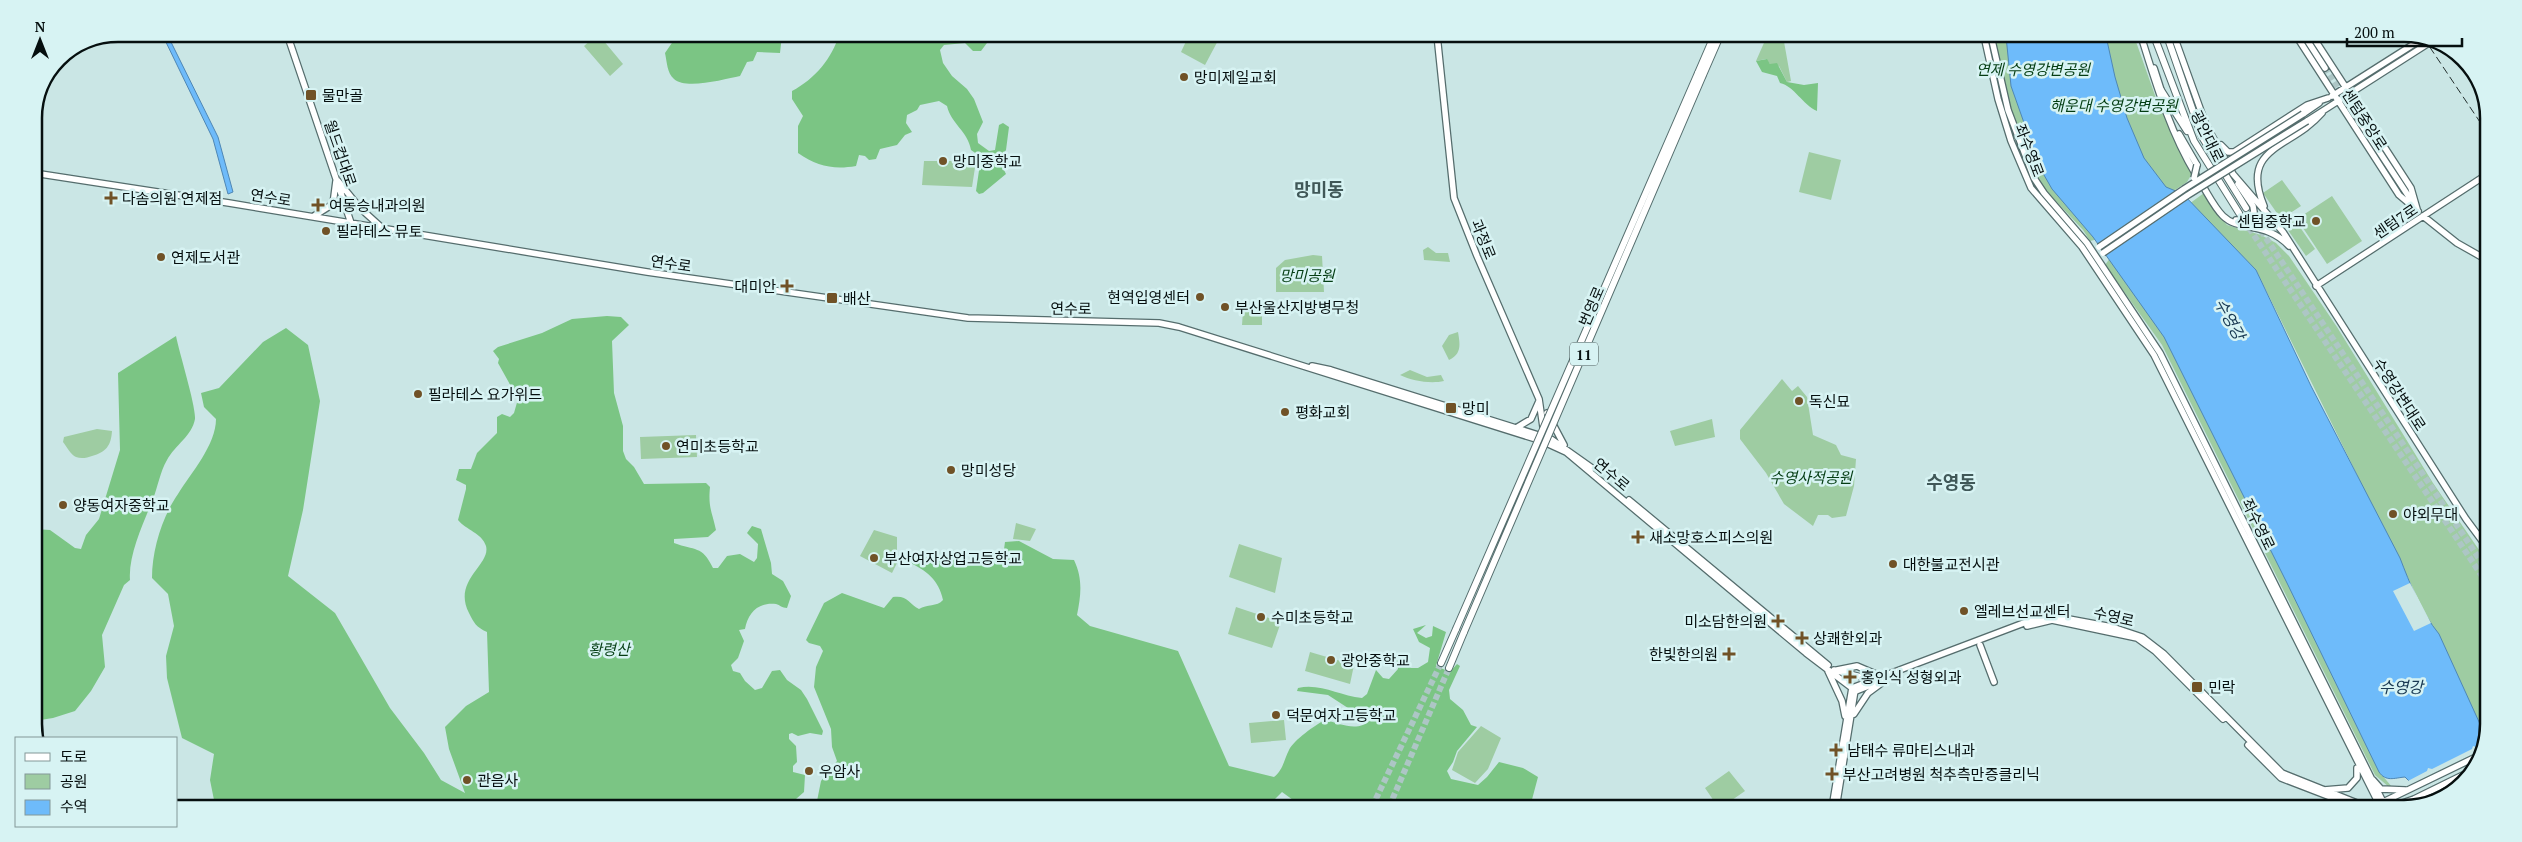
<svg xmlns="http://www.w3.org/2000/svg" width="2522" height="842" font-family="'PT Serif','Noto Sans KR',serif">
<rect width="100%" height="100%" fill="#cae6e5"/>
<path fill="#9ecca2" d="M598,34l25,30 -13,12 -26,-30z
M1189,35h32l-16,30 -24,-13z
M1767,36h16l8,45 -4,1 -8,-16 -9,-2 -4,-5 -10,2z
M1993,36h141l23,65 36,71 -6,10 -84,56 -13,3 -7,-11 -45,-48 -17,-38 -15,-52z
M1809,152l32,8 -10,40 -32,-8z
M924,161h52l-4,26 -50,-2z
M2282,180l19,26 -20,13 -18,-26z
M2204,193l9,15 14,17 34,10 15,8 13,13 48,71 96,156 53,77 -1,174 -229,-464 -67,-66z
M2332,196l30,45 -35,23 -30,-45z
M2293,217l22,32 -9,7 -23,-33z
M1428,247l8,6h12l2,9 -26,-2 -1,-10z
M2113,254l57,85 212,436 10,12 -2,1 -15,-13 -213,-430 -57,-80z
M1313,255l9,1 2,36h-48v-24l9,-8z
M1243,311l19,1v13h-20z
M1458,332c2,12 4,22 -9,28l-7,-14 7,-11z
M1410,370l17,7 14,-2 3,6c-13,3 -32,0 -44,-6z
M1782,379l10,12 6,-5 9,11 6,38 23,10 5,10 15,4 -2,27 -8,30 -14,2 -4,-3h-10l-5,11 -29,-22 -18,-31 -26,-34v-9z
M1712,419l3,18 -40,9 -5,-15z
M97,429l15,2c-1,15 -6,21 -20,25 -5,2 -11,3 -16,1 -5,-2 -9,-10 -13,-15l1,-5z
M696,435l1,22 -56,2 -1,-22z
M1016,523l20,6 -6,12 -17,-2z
M874,530l23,7v26l-5,10 -32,-17z
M1239,544l43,14 -7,35 -46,-16z
M1236,607l45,15 -9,26 -44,-14z
M1310,652l44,13 -4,19 -45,-13z
M1284,720l2,20 -35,3 -2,-20z
M1481,726l20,12 -13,31 -13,14 -23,-13 6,-18z
M1729,771l16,20 -23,16h-4l-13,-19z"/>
<path fill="#7bc584" d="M678,34l53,1 3,4 8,3 7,-7h33l-2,18 -23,-1 -4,9 -6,1 -7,14c-15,3 -54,14 -66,3 -7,-6 -7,-17 -9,-26z
M839,35h154l-12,16h-8l-8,-8 -21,2 -4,5 3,13 9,13 15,13 7,10 9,23 -6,12 1,9 11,8 6,-1 4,-25 4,-2 6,4 -3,23 -7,10 7,14 -23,19 -4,1 -3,-3 5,-34 -10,-7c-3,-19 -20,-26 -24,-44l-8,-5 -19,4 -3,5 -10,5 -1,8 6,9 -7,3 -8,10 -17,4 -4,10 -7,1 -4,-4 -6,-1 -3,11c-23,4 -39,0 -58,-13v-27l5,-10 -11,-17v-8c23,-12 40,-33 47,-56z
M1767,59l3,5 7,-1 10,19 17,3 14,-2 -1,28c-14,-6 -23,-25 -37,-28l-3,-7 -15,-4 -6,-11z
M607,316l14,1 8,8 -17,16 2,52 9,33v25l3,8 8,8 10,17 62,-1 4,4c-2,21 2,24 6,43l-8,7 -34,2v4c21,8 28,2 39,25h5l9,-12 13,-2 14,8 3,-4 1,-14 -11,-11 5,-7 9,3 10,34 1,11 11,7 8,15 -4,12c-5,0 -7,-3 -11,-4 -18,-2 -28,9 -31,25l-6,1 5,11 -6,17 -7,7 2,6 7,2 5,8 10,9 7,-2 10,-17 8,-1 7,10 14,10 6,9 16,32 -1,4 -12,-2 -12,3 -6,-3 -3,1v5l7,7 1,16 -4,4v6l12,3 -1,17 -16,14 -573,-1 -5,-25 4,-26 -32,-16 -15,-60 -1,-22 8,-30 -6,-32 -16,-16c0,-28 10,-61 26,-84 13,-21 38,-49 38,-75l-12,-12 -3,-14 18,-5 44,-46 23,-14 22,17 12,56 -17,109 -15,66 47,37 55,95 34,45 17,27 24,13 -16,-44 -4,-22 21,-21 23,-14 -2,-60c-11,-5 -13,-9 -18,-19 -17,-33 22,-48 17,-67 -4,-13 -20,-16 -28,-26l8,-31v-4l-10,-5 3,-11h12l6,-16 20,-20v-16l5,-3 8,3 4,-4 4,-14 -20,-36 1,-4 -6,-8 5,-4 44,-14 30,-14z
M176,336c3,16 20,70 19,83 -3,17 -20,26 -28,41 -7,12 -9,26 -14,39 -9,23 -25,56 -23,81l-6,5 -22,50 3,32 -14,24 -16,20 -22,7 -19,3v-192l16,1 25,18 6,1 5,-14 13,-16 21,-69 -2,-77z
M1019,541l34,18 21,1c9,19 7,35 3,55l13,11 88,25 51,115 45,11c9,-7 10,-17 15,-27 5,-10 26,-25 36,-30 17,4 33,13 46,-1l-3,-5 -20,-6 -20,-13 -31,-4 1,-3c23,-5 41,8 64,10l5,-4 9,-24 7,8 6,1 9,-10 -2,-12 2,-2 13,13h7l10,-6 2,-14 -11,-6 -6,-13 13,-4 -9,8 9,5 6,-2 1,-10 13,6 -10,34 14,6 7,-8 3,2 -11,24 1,9 13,11 8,15 6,2 -20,24 -4,11 -6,9 4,8 27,6 9,-8 12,-15 24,6 15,9 -8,30h-237v-7l-11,-8 -15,15 -451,-1 5,-25 16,-20 -5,-14 -1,-18 -17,-42 2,-20 7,-16 -3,-5 -11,-3 -3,-3 18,-37 18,-10 42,15 9,-11c15,-2 16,7 26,12 8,-5 18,-2 24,-9 -4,-20 -17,-30 -35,-38l2,-6 92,8 3,-22z"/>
<path fill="#6ebbfa" stroke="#4f87b4" d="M162,34h5l51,103 15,55 -5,2 -15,-55z
M2006,36h100l9,41 12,41 17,40 22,29 17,7 73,76 55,116 89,172c10,26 21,54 39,76l46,101v11l-30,45 -35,12 -11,-22 -4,-4c-11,1 -19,5 -26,-5l-92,-189 -123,-246 -71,-100 -41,-48 -12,-21 -29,-82z"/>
<path fill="#cae6e5" d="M2410,583l21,40 -17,8 -21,-40z
M2485,742v4l-26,39 -15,9 -27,10 -11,-22 21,-11 1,-3 4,1 40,-20 1,-3 3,1z"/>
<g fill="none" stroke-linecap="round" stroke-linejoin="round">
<path stroke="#adc6c5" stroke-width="5.5" stroke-dasharray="5.5 3" stroke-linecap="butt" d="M2325,68l34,53"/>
<path stroke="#adc6c5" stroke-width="6" stroke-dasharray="6 3" stroke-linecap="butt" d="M2246,208l240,361
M2239,213l247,369
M1372,807l69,-144
M1389,807l60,-139"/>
<defs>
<path id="major" d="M287,34l64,189
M1437,35l17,163 23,58 62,143 4,28
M1984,36l14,63 13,42 20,47 51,59 72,108 227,453
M1991,36l17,74 26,68 10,15 43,50 73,110 226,455
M2141,36c15,48 29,96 55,139
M2174,36l32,89 27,49 50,58 183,287 20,27
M2297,37l102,158 19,16
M2305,37l20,31
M2313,37l98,151 6,21
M2154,68l8,25
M2332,96l93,-59
M2303,114l16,-11
M2307,121l125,-80
M2359,121l54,82
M2179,134l18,31
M2221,145l7,7h6l73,-47 21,-7
M34,173l195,30 418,69 321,46 191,5 20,4 363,114 24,11 240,201 50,38
M338,181l22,27 21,19
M2201,183c7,11 13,24 22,33 16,16 43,5 66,30
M2264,206c-25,-60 27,-57 58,-93
M314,216l19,-12 3,-23
M2423,216l34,27 30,17
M2236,220c9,1 13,-2 18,-8l-1,-6 -15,-22
M2316,286l170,-111
M1312,366l19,4 220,69 41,29
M1547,413l17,32
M1516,428l15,-9 8,-18
M1629,500l199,165
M2027,626l25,-6 85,18 18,13 68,68
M1980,645l14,37
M1834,670l27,7 17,-1
M1837,670l20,-4 21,9
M1828,671l14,30 3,15
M1852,688l185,-70 21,-1 54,10 30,10 22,17 118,119 75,30 15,2 7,-1 101,-49
M1856,691l20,-8
M1854,714l14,-21 19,-14
M2248,745l33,33 78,30
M2373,780l8,9 24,1
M2324,790l24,-2 9,-10v-10
M1832,808l20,-120
M1836,808l19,-118
M2387,808l27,-9 53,-26"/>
<path id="highway" d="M2154,36l40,105 45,72
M2167,36l35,101 44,71
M1698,73l16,-37
M1703,75l17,-39
M2161,90l26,41
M1441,663l15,-34
M1449,668l15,-36"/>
</defs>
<use href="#major" stroke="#556d6d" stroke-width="8"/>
<use href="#highway" stroke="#556d6d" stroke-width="8"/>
<use href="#major" stroke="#fff" stroke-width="5.5"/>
<use href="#highway" stroke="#fff" stroke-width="6"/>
<path stroke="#24302f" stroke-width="1" stroke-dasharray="8 4" stroke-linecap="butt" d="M2423,37l65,97"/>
<defs>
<path id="major-bridge" d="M2194,178l3,-13
M2099,247l85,-58 119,-75
M2103,253l85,-58 119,-74"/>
<path id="highway-bridge" d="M1456,629l242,-556
M1464,632l239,-557"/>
</defs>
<use href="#major-bridge" stroke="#556d6d" stroke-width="8" stroke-linecap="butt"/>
<use href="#highway-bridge" stroke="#556d6d" stroke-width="8" stroke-linecap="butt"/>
<use href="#major-bridge" stroke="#fff" stroke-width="5.5"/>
<use href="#highway-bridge" stroke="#fff" stroke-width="6"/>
</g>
<g fill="#705227" stroke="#d7f3f3" stroke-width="2">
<circle cx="1184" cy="77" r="5"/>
<rect x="305" y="89" width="12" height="12" rx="2.5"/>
<circle cx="943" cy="161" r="5"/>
<path d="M108.5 190.5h5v5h5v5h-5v5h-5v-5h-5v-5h5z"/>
<path d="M315.5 197.5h5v5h5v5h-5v5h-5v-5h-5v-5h5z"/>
<circle cx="2316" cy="221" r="5"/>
<circle cx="326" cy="231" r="5"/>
<circle cx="161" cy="257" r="5"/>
<path d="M784.5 278.5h5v5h5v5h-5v5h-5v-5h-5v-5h5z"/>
<circle cx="1200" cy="297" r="5"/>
<rect x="826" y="292" width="12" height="12" rx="2.5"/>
<circle cx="1225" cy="307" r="5"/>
<circle cx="418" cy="394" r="5"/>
<circle cx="1799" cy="401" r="5"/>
<rect x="1445" y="402" width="12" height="12" rx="2.5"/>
<circle cx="1285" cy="412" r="5"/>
<circle cx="666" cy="446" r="5"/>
<circle cx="951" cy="470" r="5"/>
<circle cx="63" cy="505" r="5"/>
<circle cx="2393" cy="514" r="5"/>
<path d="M1635.5 529.5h5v5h5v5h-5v5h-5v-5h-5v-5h5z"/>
<circle cx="874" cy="558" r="5"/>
<circle cx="1893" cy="564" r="5"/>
<circle cx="1964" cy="611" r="5"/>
<circle cx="1261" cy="617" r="5"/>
<path d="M1775.5 613.5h5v5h5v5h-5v5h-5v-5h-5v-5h5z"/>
<path d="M1799.5 630.5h5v5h5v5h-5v5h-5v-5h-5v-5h5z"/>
<path d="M1726.5 646.5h5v5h5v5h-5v5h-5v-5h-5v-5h5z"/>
<circle cx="1331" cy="660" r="5"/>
<path d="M1847.5 669.5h5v5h5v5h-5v5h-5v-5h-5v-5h5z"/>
<rect x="2191" y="681" width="12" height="12" rx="2.5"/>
<circle cx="1276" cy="715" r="5"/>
<path d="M1833.5 742.5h5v5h5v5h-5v5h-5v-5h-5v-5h5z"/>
<circle cx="809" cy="771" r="5"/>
<path d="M1829.5 766.5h5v5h5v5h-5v5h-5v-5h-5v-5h5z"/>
<circle cx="467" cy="780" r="5"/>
</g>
<g text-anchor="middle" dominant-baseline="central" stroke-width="5" stroke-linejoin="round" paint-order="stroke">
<rect fill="#d7f3f3" stroke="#455353" stroke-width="1" x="1570" y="342.5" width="28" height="23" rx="4"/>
<g font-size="14" font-weight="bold" fill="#060f0f">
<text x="1584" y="354">11</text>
</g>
<g font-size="15" font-style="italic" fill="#043d13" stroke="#d7f3f3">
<text x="2033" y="69">연제 수영강변공원</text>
<text x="2114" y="105">해운대 수영강변공원</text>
<text x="1307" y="275">망미공원</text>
<text x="1811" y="477">수영사적공원</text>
<text x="609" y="649">황령산</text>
</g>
<g font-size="15" fill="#060f0f" stroke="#d7f3f3" text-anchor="start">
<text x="1194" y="77">망미제일교회</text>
<text x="322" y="95">물만골</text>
<text x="953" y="161">망미중학교</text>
<text x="122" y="198">다솜의원 연제점</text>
<text x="329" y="205">여동승내과의원</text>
<text x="2306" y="221" text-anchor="end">센텀중학교</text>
<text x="336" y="231">필라테스 뮤토</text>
<text x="171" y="257">연제도서관</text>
<text x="776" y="286" text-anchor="end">대미안</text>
<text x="1190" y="297" text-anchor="end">현역입영센터</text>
<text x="843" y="298">배산</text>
<text x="1235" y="307">부산울산지방병무청</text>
<text x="428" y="394">필라테스 요가위드</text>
<text x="1809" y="401">독신묘</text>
<text x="1462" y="408">망미</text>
<text x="1295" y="412">평화교회</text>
<text x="676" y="446">연미초등학교</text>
<text x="961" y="470">망미성당</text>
<text x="73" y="505">양동여자중학교</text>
<text x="2403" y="514">야외무대</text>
<text x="1649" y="537">새소망호스피스의원</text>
<text x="884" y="558">부산여자상업고등학교</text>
<text x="1903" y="564">대한불교전시관</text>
<text x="1974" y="611">엘레브선교센터</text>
<text x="1271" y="617">수미초등학교</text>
<text x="1767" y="621" text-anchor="end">미소담한의원</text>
<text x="1813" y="638">상쾌한외과</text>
<text x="1718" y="654" text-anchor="end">한빛한의원</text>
<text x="1341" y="660">광안중학교</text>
<text x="1861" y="677">홍인식 성형외과</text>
<text x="2208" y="687">민락</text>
<text x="1286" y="715">덕문여자고등학교</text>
<text x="1847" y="750">남태수 류마티스내과</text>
<text x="819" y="771">우암사</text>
<text x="1843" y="774">부산고려병원 척추측만증클리닉</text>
<text x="477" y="780">관음사</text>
</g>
<g font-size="15" fill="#060f0f" stroke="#d7f3f3">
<text transform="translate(2365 119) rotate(57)">센텀중앙로</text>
<text transform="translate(2208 136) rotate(64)">광안대로</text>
<text transform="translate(2030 150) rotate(69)">좌수영로</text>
<text transform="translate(341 153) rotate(71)">월드컵대로</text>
<text transform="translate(271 197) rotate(9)">연수로</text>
<text transform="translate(2395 221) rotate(-34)">센텀7로</text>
<text transform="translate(1484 239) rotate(68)">과정로</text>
<text transform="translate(671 263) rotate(8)">연수로</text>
<text transform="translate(1591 306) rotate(-67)">번영로</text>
<text transform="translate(1071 308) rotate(1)">연수로</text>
<text transform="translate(2400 394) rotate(57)">수영강변대로</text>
<text transform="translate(1612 474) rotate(40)">연수로</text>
<text transform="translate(2259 524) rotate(64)">좌수영로</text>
<text transform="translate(2114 616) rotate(13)">수영로</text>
</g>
<g font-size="16" font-style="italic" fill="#193953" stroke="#d7f3f3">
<text transform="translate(2230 319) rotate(61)">수영강</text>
<text x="2401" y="687">수영강</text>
</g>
<g font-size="18" font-weight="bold" fill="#405858" stroke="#d7f3f3">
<text x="1319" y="189">망미동</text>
<text x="1951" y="482">수영동</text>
</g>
</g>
<path d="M0 0H2522V842H0ZM118 42H2404A76 76 0 0 1 2480 118V724A76 76 0 0 1 2404 800H118A76 76 0 0 1 42 724V118A76 76 0 0 1 118 42Z" fill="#d7f3f3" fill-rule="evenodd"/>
<path fill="none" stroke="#060f0f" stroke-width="2.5" d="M118 42H2404A76 76 0 0 1 2480 118V724A76 76 0 0 1 2404 800H118A76 76 0 0 1 42 724V118A76 76 0 0 1 118 42Z"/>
<rect x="15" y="737" width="162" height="90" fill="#d7f3f3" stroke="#839898"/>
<rect x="25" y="753" width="25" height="8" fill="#ffffff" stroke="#839898"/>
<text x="60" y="762" font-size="15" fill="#060f0f">도로</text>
<rect x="25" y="774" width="25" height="15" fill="#9ecca2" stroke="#839898"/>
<text x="60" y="787" font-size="15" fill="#060f0f">공원</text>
<rect x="25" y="800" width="25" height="15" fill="#6ebbfa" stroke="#839898"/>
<text x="60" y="812" font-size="15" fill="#060f0f">수역</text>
<g transform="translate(40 40)" stroke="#d7f3f3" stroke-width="4" paint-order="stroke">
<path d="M0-4L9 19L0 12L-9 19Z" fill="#060f0f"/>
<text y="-8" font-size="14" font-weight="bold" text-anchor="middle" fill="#060f0f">N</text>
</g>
<path d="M2347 38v8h115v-8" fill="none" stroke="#060f0f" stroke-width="2.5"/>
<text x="2354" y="38" font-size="15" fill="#060f0f" stroke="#d7f3f3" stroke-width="4" paint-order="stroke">200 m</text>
</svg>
